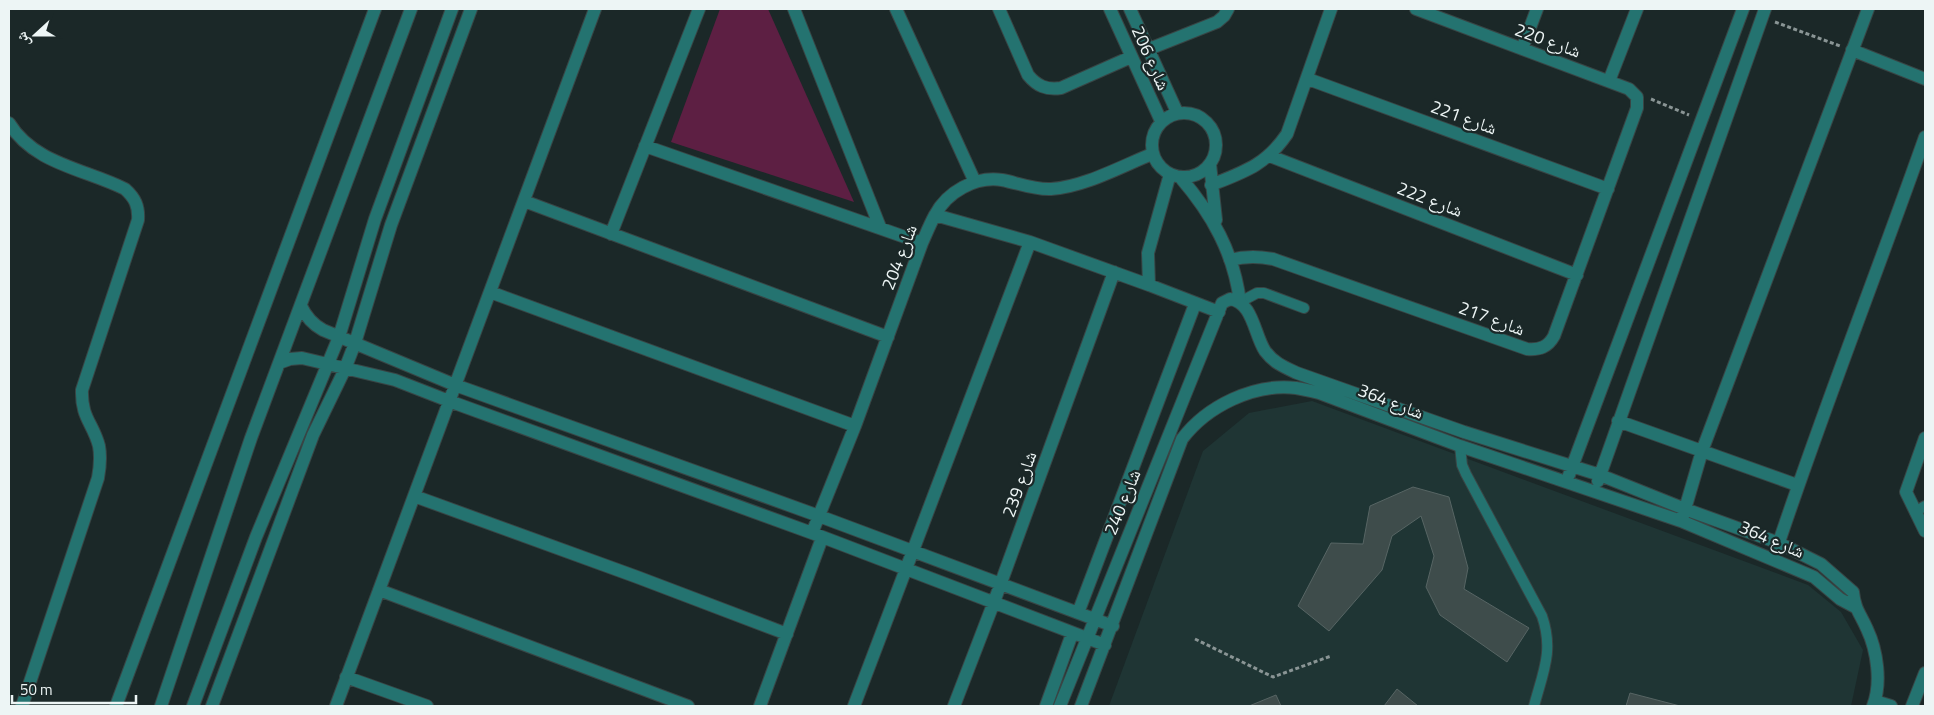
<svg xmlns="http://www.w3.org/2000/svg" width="1934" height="715" font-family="'Titillium Web','Noto Naskh Arabic',sans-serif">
<rect width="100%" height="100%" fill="#1b2828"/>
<path fill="#1f3534" d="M1312,401l496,184 33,27 22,38 -12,56h-742l94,-255 46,-38z"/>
<path fill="#5d1f43" d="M720,9h48l86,193 -183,-60z"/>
<path fill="#3e4c4b" stroke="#576564" d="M1413,487l36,10 19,71 -4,21 65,39 -22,34 -67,-47 -14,-28 8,-31 -13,-40 -29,20 -10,34 -53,61 -31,-25 33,-63 32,1 7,-38z
M1397,689l21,17h-34z
M1630,693l50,13h-54z
M1276,695l5,11h-32z"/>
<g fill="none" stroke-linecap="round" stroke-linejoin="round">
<defs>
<path id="service" d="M1240,302l17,-9h7l40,15
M1460,446l2,19 4,9 76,142c12,35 1,56 -8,90
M1915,512l10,-6"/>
<path id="minor" d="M794,9l86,218
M896,9l79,173
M999,9l29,66c9,11 18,15 33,13l70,-31
M1110,9l51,112
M1130,9l47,103
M1149,49l68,-27 7,-6 4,-7
M1522,49l15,-40
M1852,50l73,29
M1308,79l300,110
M1609,81l28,-72
M1152 145a32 32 0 1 1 64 0a32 32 0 1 1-64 0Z
M9,123c25,41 76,46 116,66 10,9 14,17 13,31l-56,170c-1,28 11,33 17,56 2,11 1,21 -1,32l-76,228
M645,146l277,97
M1270,156l307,119
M1210,164l6,56
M1180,177c32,37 54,76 60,125
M1211,185c33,-13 55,-20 76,-51l44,-125
M524,201l364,136
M935,215l95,27 119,43 -1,-32 22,-79
M611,234l88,-225
M1230,260c15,-4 27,-4 43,-1l254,90c13,1 21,-2 27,-13l83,-228v-11l-8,-8 -213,-80
M1149,285l70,27
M490,292l365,134
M301,306c5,11 11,18 22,24l132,55 364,131 294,110
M279,363l11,-4 12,-1 93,22 54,21 363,132 293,112
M1618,421l179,64
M1925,438l-19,54 19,39
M1569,475l174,-466
M1598,481l167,-472
M414,496l223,81 150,57
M1683,516l19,-65 166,-442
M812,533l43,-107 67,-183c4,-9 8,-19 13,-28 12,-23 40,-39 67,-35 16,3 32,10 49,9 33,-2 71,-23 101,-35
M1776,551c46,-139 100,-275 149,-414
M379,590l309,116
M1078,613l117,-309
M346,677l81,29
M1875,701l16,5
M116,706l259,-697
M161,706l90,-268 160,-429
M193,706l63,-169 83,-200 36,-118 77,-210
M212,706l101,-271 32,-66 10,-26 36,-118 80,-216
M336,706l259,-697
M760,706l62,-168
M854,706l176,-464
M954,706l40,-104 120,-330
M1046,706l26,-72
M1060,706l162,-403 8,-4c23,3 24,35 35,52 9,12 19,16 32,22l167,59 136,43 85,34 94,34 42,21 32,28c2,18 7,21 14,37 10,21 15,54 6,77
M1081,706l101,-267c25,-33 72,-56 114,-51 7,1 15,3 23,5l141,53 221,75 133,56 26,22 15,8
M1912,706l13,-33"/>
</defs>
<use href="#service" stroke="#384545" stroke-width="12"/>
<use href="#minor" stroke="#384545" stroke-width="14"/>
<path stroke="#8a9595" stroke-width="3" stroke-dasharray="4 2.5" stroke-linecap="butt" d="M1775,22l65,24
M1651,99l38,16
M1195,639l78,38 58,-21"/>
<use href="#service" stroke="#247370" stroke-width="10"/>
<use href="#minor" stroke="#247370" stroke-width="12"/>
</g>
<g text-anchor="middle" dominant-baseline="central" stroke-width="4.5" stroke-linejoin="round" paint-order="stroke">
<g font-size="18" fill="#edf5f5" stroke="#1b2828">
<text transform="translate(1548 40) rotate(20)">شارع 220</text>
<text transform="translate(1151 58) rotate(66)">شارع 206</text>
<text transform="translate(1464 117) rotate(20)">شارع 221</text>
<text transform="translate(1430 199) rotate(21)">شارع 222</text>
<text transform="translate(899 257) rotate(-69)">شارع 204</text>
<text transform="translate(1492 318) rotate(20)">شارع 217</text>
<text transform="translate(1391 401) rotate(21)">شارع 364</text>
<text transform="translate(1019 484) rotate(-70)">شارع 239</text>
<text transform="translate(1122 502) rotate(-68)">شارع 240</text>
<text transform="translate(1772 539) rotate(23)">شارع 364</text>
</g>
</g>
<rect width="1934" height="715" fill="none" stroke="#edf5f5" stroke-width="20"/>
<g transform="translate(35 35) rotate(249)" stroke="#1b2828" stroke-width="4" paint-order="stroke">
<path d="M0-4L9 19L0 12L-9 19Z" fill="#edf5f5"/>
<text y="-8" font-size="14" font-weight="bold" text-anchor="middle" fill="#edf5f5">ش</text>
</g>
<path d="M12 695v8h124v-8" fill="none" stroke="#edf5f5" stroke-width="2.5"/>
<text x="20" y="695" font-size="15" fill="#edf5f5" stroke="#1b2828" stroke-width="4" paint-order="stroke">50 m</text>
</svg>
